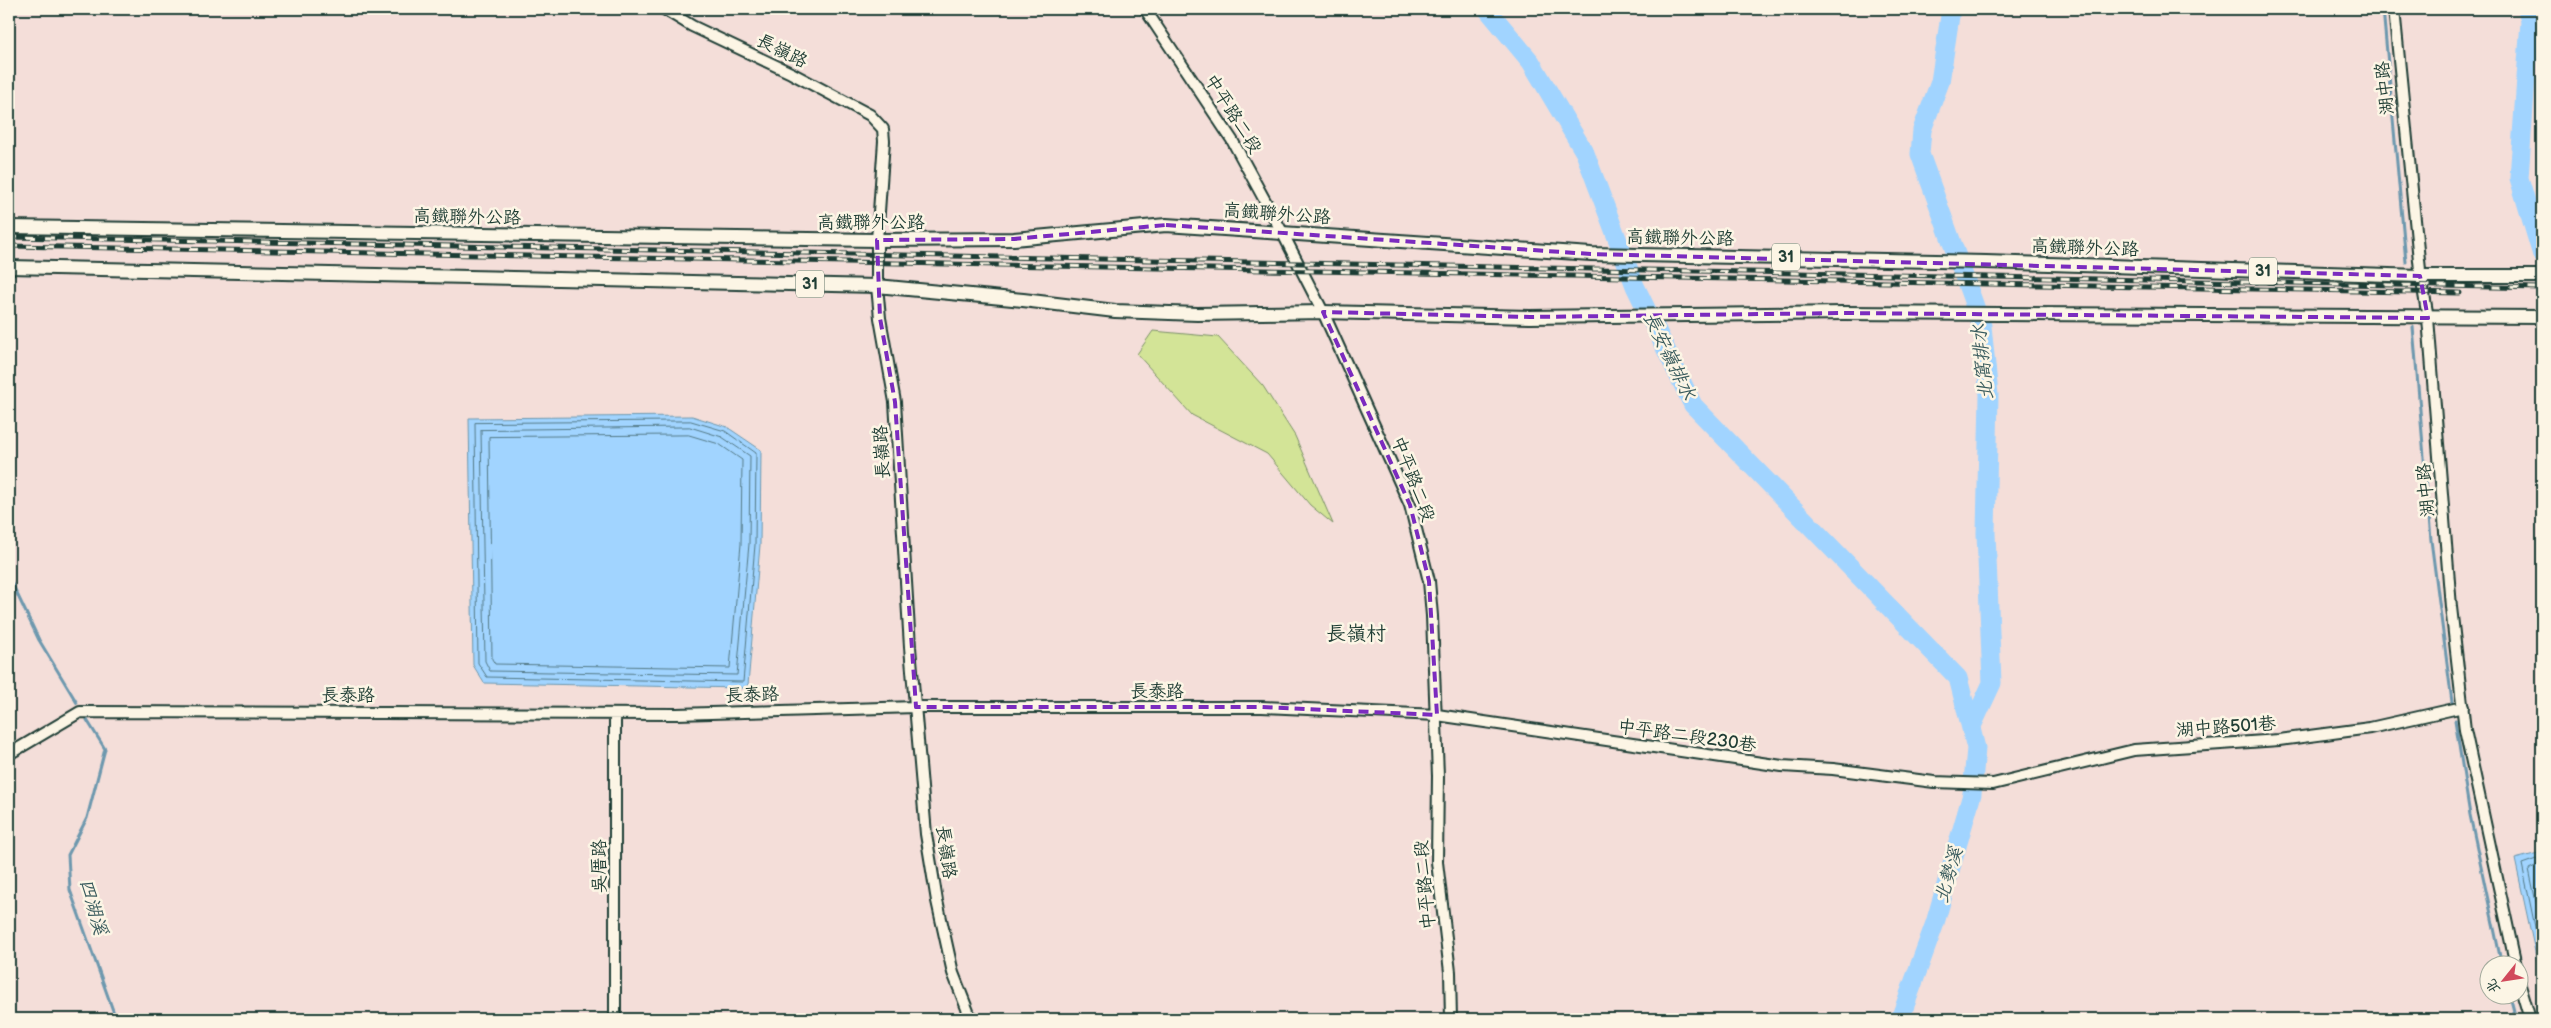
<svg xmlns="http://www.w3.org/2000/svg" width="2551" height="1028" font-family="'Balsamiq Sans','LXGW WenKai TC',sans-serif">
<rect width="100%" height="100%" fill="#f4ded9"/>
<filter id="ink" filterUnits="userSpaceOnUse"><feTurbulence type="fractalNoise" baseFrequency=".02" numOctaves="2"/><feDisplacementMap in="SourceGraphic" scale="10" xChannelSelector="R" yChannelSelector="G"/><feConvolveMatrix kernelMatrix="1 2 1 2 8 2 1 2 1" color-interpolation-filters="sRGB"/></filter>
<g filter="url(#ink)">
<path fill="#d3e497" stroke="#799066" d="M1153,331l65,6 45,49 32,50 38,88 -23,-19 -43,-51 -75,-39 -55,-61z"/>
<path fill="#a1d4ff" stroke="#6d98ae" d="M692,416l35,11 34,23 -1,95 -12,140 -5,3 -259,-5 -11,-18 -4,-247z
M2542,852v123h-2l-25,-116z"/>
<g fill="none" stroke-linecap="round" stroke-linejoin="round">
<path stroke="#537985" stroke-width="1" d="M691,421l34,10 31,22 -1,92 -12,137 -256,-5 -9,-14 -3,-240z
M690,427l32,10 28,19 -1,88 -12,131 -247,-4 -5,-10 -4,-231z
M689,435l30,9 23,16 -1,84 -11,124 -235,-4 -3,-5 -3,-222z
M2542,857l-20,7 20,97
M2542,863l-13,6 13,62"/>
<path stroke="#6d98ae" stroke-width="3" d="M2383,9l23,253
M2413,327l18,213 21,162
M9,577l30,63 38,63
M87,720l18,29 -18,69 -19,37 2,35 46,129
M2455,720l15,95 32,151
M2510,996l6,23"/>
<path stroke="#a1d4ff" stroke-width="19" d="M1487,9l44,53 54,91 50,133 58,119 265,273 18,70 -4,46 -37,129 -35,96
M1948,9l2,7 -10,66 -18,48 -2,24 62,172 7,69 -3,138 6,150 -20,43
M2527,9l3,12 -11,157 23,77"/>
<defs>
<path id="minor" d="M664,9l28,17 99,47 79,42 13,14 1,12 -7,99v46l3,32 15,84 15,245 16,187 11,67 16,72 18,46
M1145,9l87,131 50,92 41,80 87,193 19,76 3,35 6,160 -1,86 13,110 1,47
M2394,9l26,261 8,48 23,289 14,123 51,236
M9,754l71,-42 597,2 239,-7h346l175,8 345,51 51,3 101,13 59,2 141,-34 145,-10 91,-12 93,-21
M2518,979l12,40
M615,1019v-305"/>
<path id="major" d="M9,227l868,13 137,-1 152,-14 425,29 395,8 434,14h122
M9,267l868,19 146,14 92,11 82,3 126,-2 207,5 313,-4 699,4"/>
</defs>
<use href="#minor" stroke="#1f3d34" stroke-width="14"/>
<use href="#major" stroke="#1f3d34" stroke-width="16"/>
<use href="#minor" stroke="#fcf5e5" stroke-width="10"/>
<use href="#major" stroke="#fcf5e5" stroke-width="12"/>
<defs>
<path id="rail" d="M9,237l2533,51
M9,246l2451,47"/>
</defs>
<use href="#rail" stroke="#1f3d34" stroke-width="5"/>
<use href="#rail" stroke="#fcf5e5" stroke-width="3" stroke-dasharray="9" stroke-linecap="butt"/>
</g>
</g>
<path fill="none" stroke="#7b2cbf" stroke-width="4" stroke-dasharray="10 6" stroke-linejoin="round" d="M1166,225l425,29 829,22 8,42 -585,-5 -313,4 -207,-5 87,193 19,76 8,134 -175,-8h-346l-21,-305 -15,-84 -3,-78 137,-1z"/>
<g text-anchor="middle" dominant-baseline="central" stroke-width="5" stroke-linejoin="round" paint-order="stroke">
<g fill="#fcf5e5" stroke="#617469" stroke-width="1">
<rect x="1772" y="243.5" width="28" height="27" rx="4"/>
<rect x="2249" y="257.5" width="28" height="27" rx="4"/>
<rect x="796" y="270.5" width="28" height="27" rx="4"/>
</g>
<g font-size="16" font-weight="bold" fill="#1f3d34">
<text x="1786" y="257">31</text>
<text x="2263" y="271">31</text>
<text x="810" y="284">31</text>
</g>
<g font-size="18" fill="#1f3d34" stroke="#fcf5e5">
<text transform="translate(782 51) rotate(26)">長嶺路</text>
<text transform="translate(2385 88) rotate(-96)">湖中路</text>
<text transform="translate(1233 114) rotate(58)">中平路二段</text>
<text transform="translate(1277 214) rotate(4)">高鐵聯外公路</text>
<text transform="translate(467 217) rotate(1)">高鐵聯外公路</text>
<text x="871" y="222">高鐵聯外公路</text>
<text transform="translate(1680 238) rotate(1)">高鐵聯外公路</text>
<text transform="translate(2085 248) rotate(2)">高鐵聯外公路</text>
<text transform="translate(882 452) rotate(-93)">長嶺路</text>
<text transform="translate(1413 479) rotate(69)">中平路二段</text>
<text transform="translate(2426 490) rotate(-95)">湖中路</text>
<text x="1157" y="691">長泰路</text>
<text x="348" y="695">長泰路</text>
<text transform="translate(752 695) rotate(-2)">長泰路</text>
<text transform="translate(2226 727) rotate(-4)">湖中路501巷</text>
<text transform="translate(1687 736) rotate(8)">中平路二段230巷</text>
<text transform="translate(946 852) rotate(82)">長嶺路</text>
<text transform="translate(599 866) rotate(-90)">吳厝路</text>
<text transform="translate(1425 885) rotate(-95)">中平路二段</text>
</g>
<g font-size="19" font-style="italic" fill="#395b5d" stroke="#fcf5e5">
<text transform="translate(1669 356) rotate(64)">長安嶺排水</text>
<text transform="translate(1983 362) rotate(-96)">北窩排水</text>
<text transform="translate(1949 875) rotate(-74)">北勢溪</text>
<text transform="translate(93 907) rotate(74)">四湖溪</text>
</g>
<g font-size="20" fill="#1f3d34" stroke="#fcf5e5">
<text x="1356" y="634">長嶺村</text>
</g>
</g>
<rect width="2551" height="1028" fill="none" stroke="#fcf5e5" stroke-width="30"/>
<rect x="15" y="15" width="2521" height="998" fill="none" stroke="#1f3d34" stroke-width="2" filter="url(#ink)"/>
<g transform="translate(2504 980) rotate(240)"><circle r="24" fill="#fcf5e5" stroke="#a4ab9e"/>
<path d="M0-4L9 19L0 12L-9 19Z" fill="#d1495b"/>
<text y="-8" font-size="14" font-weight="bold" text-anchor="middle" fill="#1f3d34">北</text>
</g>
</svg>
